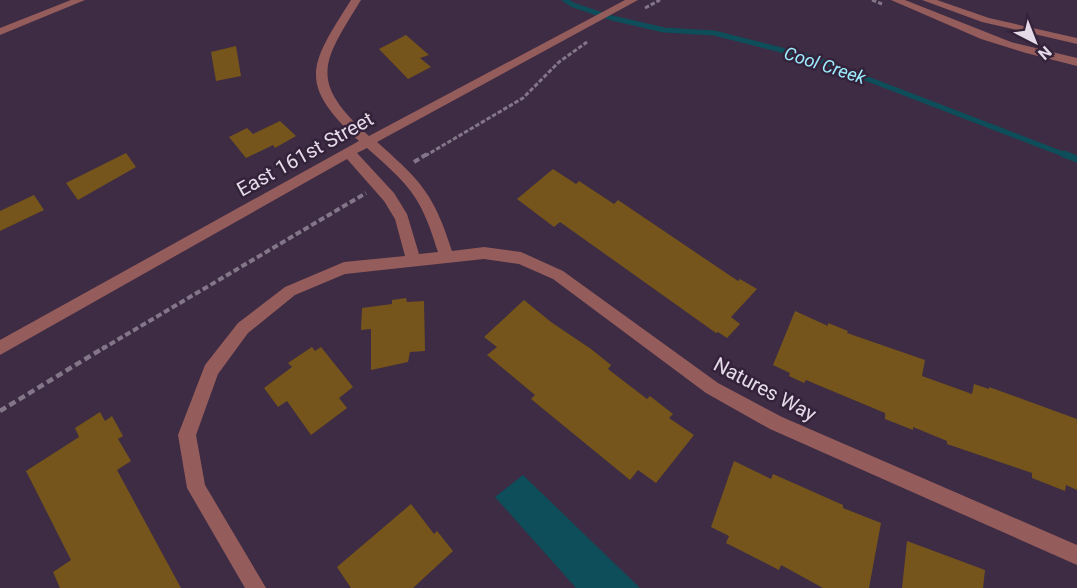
<svg xmlns="http://www.w3.org/2000/svg" width="1077" height="588" font-family="Roboto,sans-serif">
<rect width="100%" height="100%" fill="#3d2c43"/>
<path fill="#0e4e5a" d="M523,475l117,113h-64l-81,-91z"/>
<g fill="none" stroke-linecap="round" stroke-linejoin="round">
<path stroke="#0e4e5a" stroke-width="5" d="M565,0l8,5 39,13 52,12 50,3 99,25 255,98"/>
<path stroke="#0e4e5a" stroke-width="7" d="M1064,154l13,5"/>
</g>
<path fill="#75551b" d="M406,35l23,20 -9,3 11,9 -23,12 -29,-30z
M236,46l5,30 -25,5 -5,-29z
M280,121l16,15 -21,12 -2,-3 -27,13 -17,-21 18,-9 6,6z
M126,153l10,14 -58,33 -12,-17z
M553,169l23,15 3,-3 35,23 4,-4 120,81 2,-2 17,10 -26,28 9,7 -13,14 -9,-6 -2,1 -156,-111 -6,5 -37,-28z
M34,195l10,15 -44,21v-20z
M406,298l1,4 17,-1 1,50 -15,1 -2,10 -37,8v-41l-10,1 1,-22 30,-4v-4z
M524,300l27,22 40,27 20,16 -3,4 39,30 3,-3 23,18 -4,4 25,17 -38,48 -18,-13 -8,10 -99,-81 4,-4 -48,-40 10,-8 -13,-10z
M795,311l33,15v-3l20,8 -1,2 78,27 -3,16 50,18 2,-10 15,5v-2l88,32v71l-11,-5 -1,6 -33,-13v-5l-85,-29v-3l-34,-14v3l-28,-11v-6l-79,-33 -2,3 -15,-7 1,-3 -17,-8z
M312,347l3,4 6,-4 32,40 -14,11 8,10 -36,27 -24,-34 -9,6 -14,-19 28,-21 -4,-4z
M100,412l5,9 7,-5 11,20 -5,3 13,22 -14,9 64,118h-121l-7,-16 18,-12 -45,-89 53,-34 -4,-9z
M734,461l37,18 2,-5 70,31v3l38,15 -12,65h-46l-42,-23 -2,5 -53,-27 3,-7 -18,-9z
M411,504l23,30 3,-3 16,20 -40,37h-62l-14,-21z
M907,541l78,29 -2,18h-81z"/>
<g fill="none" stroke-linecap="round" stroke-linejoin="round">
<path stroke="#847689" stroke-width="3" stroke-dasharray="4.5 2" stroke-linecap="butt" d="M872,0l10,4
M645,8l15,-8
M425,156l98,-58 36,-36 28,-20"/>
<path stroke="#847689" stroke-width="4" stroke-dasharray="6 3" stroke-linecap="butt" d="M414,162l13,-8
M102,349l264,-156"/>
<path stroke="#847689" stroke-width="4.5" stroke-dasharray="7 4" stroke-linecap="butt" d="M0,411l105,-64"/>
<path fill="#955c5c" fill-rule="evenodd" d="M71,0h14l-85,35v-7z
M351,0h10c-39,63 -53,81 8,136l256,-136h13l-261,142c44,39 57,52 75,109l32,-4 37,5 42,19 155,112 64,34 295,128v20l-307,-136 -64,-36 -153,-114 -34,-15 -35,-5 -139,15 -50,21 -47,38 -30,41 -22,61 9,50 61,103h-21l-58,-100 -9,-53 27,-70 33,-42 47,-36 59,-25 61,-6 -10,-37 -11,-18 -37,-42 -347,196v-15l359,-199c-62,-58 -50,-75 -8,-141zM367,148c43,38 54,48 71,104l-19,2 -12,-40 -13,-21 -37,-40z
M891,0h14l106,42 66,16v8l-51,-13 -45,-14z
M922,0h15l52,18 88,20v6l-95,-22z"/>
</g>
<g text-anchor="middle" dominant-baseline="central" stroke-width="5" stroke-linejoin="round" paint-order="stroke">
<g font-size="18" font-style="italic" fill="#9dedff" stroke="#332239">
<text transform="translate(825 65) rotate(18)">Cool Creek</text>
</g>
<g font-size="20" fill="#e4dae8" stroke="#332239">
<text transform="translate(305 154) rotate(-29)">East 161st Street</text>
<text transform="translate(765 389) rotate(28)">Natures Way</text>
</g>
</g>
<g transform="translate(1035 42) rotate(138)" stroke="#332239" stroke-width="4.5" paint-order="stroke">
<path d="M0-4.5L10 22L0 15L-10 22Z" fill="#e4dae8"/>
<text y="-9" font-size="16" font-weight="bold" text-anchor="middle" fill="#e4dae8">N</text>
</g>
</svg>
